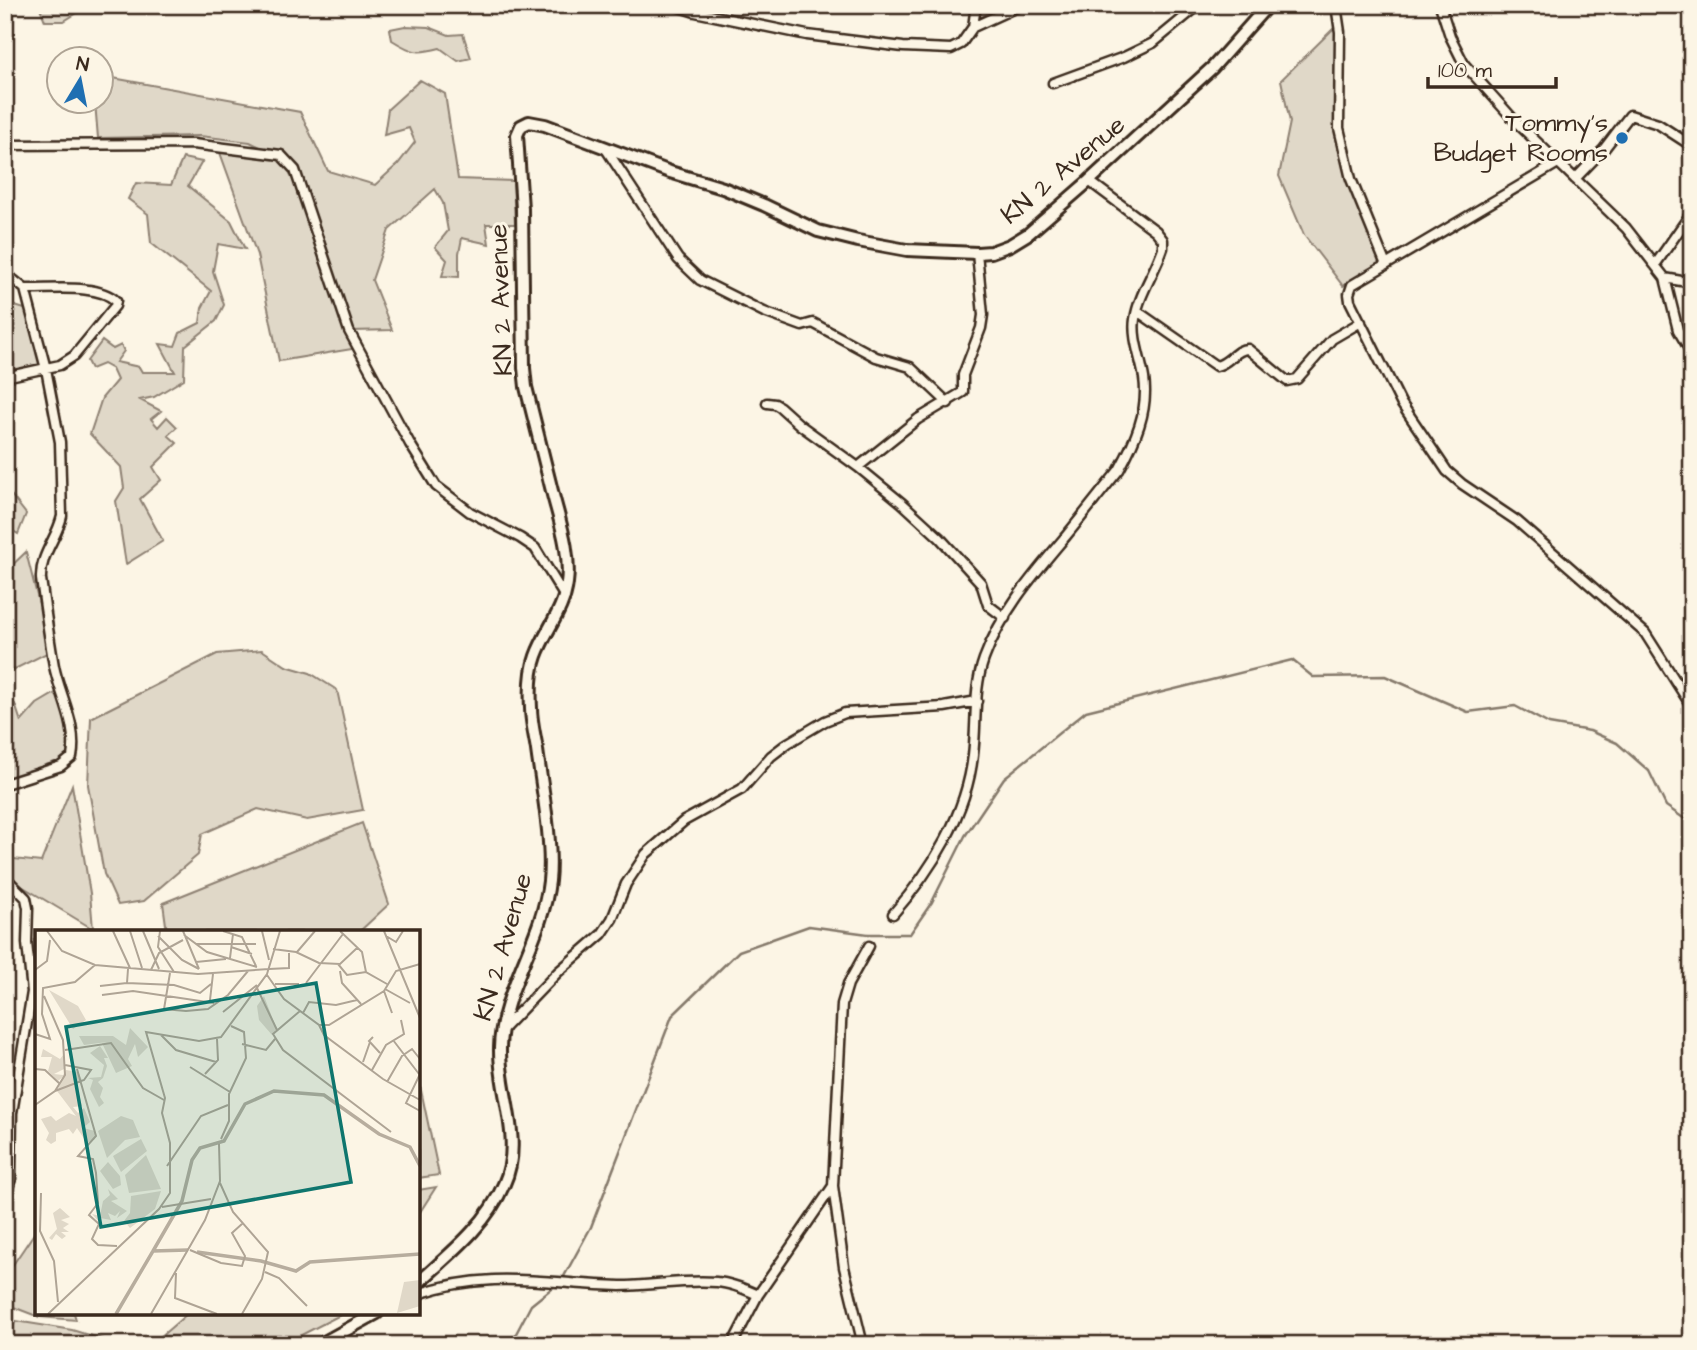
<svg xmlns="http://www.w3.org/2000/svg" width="1697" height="1350" font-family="'Architects Daughter',sans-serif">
<rect width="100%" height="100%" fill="#fcf5e5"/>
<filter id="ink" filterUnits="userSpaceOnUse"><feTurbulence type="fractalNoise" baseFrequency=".0143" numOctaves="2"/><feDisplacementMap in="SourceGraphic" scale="14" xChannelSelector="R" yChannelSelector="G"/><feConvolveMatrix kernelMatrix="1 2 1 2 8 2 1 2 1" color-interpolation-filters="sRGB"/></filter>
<g filter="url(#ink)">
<path fill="#e0d8c8" stroke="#8e8173" stroke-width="2" d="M39,5h51l-26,16h-19z
M405,26l24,1 20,8 14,-1 8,24 -13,3 -18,-13c-23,6 -27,5 -48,-8l-2,-11z
M1335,27l5,75 -6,26 8,33 40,104 -39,21 -39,-51 -25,-59 11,-54 -9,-42z
M102,76l198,36 28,59 47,14 23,-21 17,-22 -6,-14 -25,7 4,-26 32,-29 25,14 13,85 55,2 2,43h-29l3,20 -27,-6 -3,15v24l-17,-1 5,-16 -12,-13 13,-16 -5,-28 -8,-14 -46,41 -17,50 20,50 -40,1 6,17 -79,13 -22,-106 -39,-108 67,12 -35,-17 -50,-6 -102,2 -3,-36h7z
M183,158l19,4 -14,24 43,35 14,28 -27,-5 -5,27 11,34 -8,16 -31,25 -1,33 -30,18 -14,3 21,11 -10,8 7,8 9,-10 10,10 -9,8 9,8 -24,24 8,13 -21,19 23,42 -37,23 -10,-63 8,-13 -3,-21 -31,-33 12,-36 15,-18 -5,-11 -9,-5 -12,5 -4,-8 15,-20 11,8 8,-4 3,6 -8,11 23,5 3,5h33l-15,-28 15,2 5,-13 20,-10 2,-15 9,-17 -60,-48 -3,-29 -20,-15 8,-16 35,2z
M5,303l23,7 16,53 -39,9z
M5,487l21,27 -8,20 -13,-8z
M26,552l25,99 -46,23v-102z
M262,650l24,16 24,7 27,17 26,120 -56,10 -49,-11 -56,25 -4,21 -54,46 -26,4 -14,-31 -16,-89 3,-67 126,-64z
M59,691l11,26v37l-11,12 -54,15v-73l2,3 4,-8 4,1 6,18 16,-18z
M72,785l18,108 3,36 -88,-53v-18l36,4z
M362,823l27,81 -30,28h-192l-4,-29z
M418,1076l21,99 -21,3z
M436,1187l-18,28v-25z
M37,1229v84h37l2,7 -37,-3 -31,-12v-33z
M188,1313h156l-62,32h-119l-4,-7z
M16,1321l56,9 36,11 -3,4h-100v-7z"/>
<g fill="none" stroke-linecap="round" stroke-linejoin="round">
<path stroke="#85796b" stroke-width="2.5" d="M562,1280l29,-53 81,-211 67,-65 70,-25 59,8h42l22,-32 33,-66 39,-58 82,-67 206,-51 21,17 72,-1 83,36 47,-6 34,18 41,7 27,12 32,28 17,35 26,18
M510,1345l21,-40 26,-21"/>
<defs>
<path id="street" d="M673,5l22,7 112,23 96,12 48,2 10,-5 12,-17 3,-22
M1336,5l4,27 -1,96 12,51 35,86
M1440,5l10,31 14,28 51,57 111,107 39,50 13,52 14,24
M973,27l48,-22
M1053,83l71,-26 29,-14 46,-38
M5,145l188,-1 88,11 14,15 54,161 61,113 26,42 34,26 50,26 15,10 30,49
M606,149l72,110 22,21 64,32 38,14 11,-3 63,34 34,10 38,36
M1558,163l-206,122 -3,9 1,7 51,102 46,68 15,13 55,37 128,112 47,74
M1575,179l29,-30 26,-34 28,9 34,22
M1655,265l37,-53
M5,273l20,16c24,1 73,-6 91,12l-1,5 -41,50 -14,9 -55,12
M1665,278l27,5
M1137,311l79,55c13,-2 20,-18 32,-17l39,32 10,-2 35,-40 29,-17
M767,403l8,1 5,3 20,18 58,42 44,36 38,35 41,45 7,22 17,13
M858,467l60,-48 45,-27v-17l18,-47 2,-13 -6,-62
M5,784l56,-18 11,-9c6,-32 -12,-61 -18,-91 -5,-29 -9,-58 -13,-87 -1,-25 16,-40 21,-63l-2,-74 -14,-73 -21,-80
M5,877l21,21 2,10 -1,35 5,49 -20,121 -1,66 -6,17
M893,914c39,-44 74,-101 80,-159 4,-31 0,-66 11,-96 17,-47 49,-84 82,-123 18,-22 35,-44 53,-66 16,-29 30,-59 25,-92 -3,-19 -12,-40 -9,-59 4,-25 20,-47 28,-71v-8l-7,-9 -67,-50
M501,1031l57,-59 44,-38 10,-15 14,-35 20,-30 38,-33 58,-32 29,-33 17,-13 37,-22 20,-8 99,-6 33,-6
M833,1186l11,81 19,78
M418,1294c72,-25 130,-10 202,-8 32,0 65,-7 97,-4 14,1 28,7 41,13
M732,1345l26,-50 75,-109 9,-182 6,-20 21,-38"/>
<path id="secondary" d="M418,1283c32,-29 69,-58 86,-99 20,-44 -5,-90 -4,-136 1,-56 43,-110 49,-167 4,-37 -7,-93 -12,-131 -2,-14 -6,-28 -6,-42 -1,-18 -1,-36 5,-52 9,-25 28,-46 31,-73 4,-29 -7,-61 -14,-88 -9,-36 -18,-72 -27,-108l-2,-19 -2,-159 -5,-74 4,-9 8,-4 16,3 125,47 53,16 41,17 54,26 40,10 49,9 70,3 14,-1 19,-7 18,-11 61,-53 124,-114 55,-62
M319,1345l58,-32"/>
</defs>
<use href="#street" stroke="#3b2a1e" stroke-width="13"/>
<use href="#secondary" stroke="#3b2a1e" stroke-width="16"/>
<use href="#street" stroke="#fcf5e5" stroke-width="8"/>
<use href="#secondary" stroke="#fcf5e5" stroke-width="10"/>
</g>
</g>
<circle fill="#1f6fb2" stroke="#fcf5e5" stroke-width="2.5" cx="1622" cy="138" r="7"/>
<g text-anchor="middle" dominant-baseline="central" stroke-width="6" stroke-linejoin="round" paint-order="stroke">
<g font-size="26" fill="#3b2a1e" stroke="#fcf5e5" text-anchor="end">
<text x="1608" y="123">Tommy’s<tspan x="1608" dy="30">Budget Rooms</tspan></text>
</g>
<g font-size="26" fill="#3b2a1e" stroke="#fcf5e5">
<text transform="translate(1063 170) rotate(-40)">KN 2 Avenue</text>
<text transform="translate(501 300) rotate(-92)">KN 2 Avenue</text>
<text transform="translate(503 947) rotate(-74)">KN 2 Avenue</text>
</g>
</g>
<g transform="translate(35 930)">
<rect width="385" height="385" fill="#fcf5e5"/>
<path d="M14,60l29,16 8,14 -13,9zM229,66l13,34 -5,5 -13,-15 -2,-14zM95,98l18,19 -10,10 -3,-13 -7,15 4,7 -16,7 -14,-30 5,-1 -23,3 -5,-9h34l13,9zM65,116l8,12h-4l3,8 -4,12 -5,4 5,6 -3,9 4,6 -5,4 -9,-18 3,-9 -5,-2 13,-1 3,-12 -14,-12zM8,119l17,10 4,-5v15l-10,5 9,1 3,-5 12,2 4,8 -6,3 6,23 -9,1 5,6 6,-5 6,14 -7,6 12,3v8l-8,4 -10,-15 -4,6 -4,-5 -13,4v8l-5,3 -5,-4 3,-7 -8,-14 10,-3 5,5 13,-8 7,3 -19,-25 7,-15 -6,5 -10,-10 4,-14h-11zM86,186l12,4 7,17 -15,3 -18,18 -9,-27zM106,209l6,12 -26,21 -8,-16zM111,225l15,34 -32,4 -4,-18zM73,232l12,14 1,9 -8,4 -13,-18zM73,259l10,10 -7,2 16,10 -10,7 3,-7 -5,5 -7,-3 3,7 -11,-2 -1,4 -7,-8 8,2 3,-15 7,-6zM126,261l-6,18 -25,19 -6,-7 6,-8 1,-17zM25,278l10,9 -9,3 8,4 -6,4 6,4h-8l5,4 -4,3 -6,-5 -4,6 -3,-2 8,-9 -4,-16zM385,350v26l-23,7 7,-31z" fill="#e0d8c8"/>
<path fill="none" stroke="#b7ad9e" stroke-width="3.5" d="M118,321l29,-50 10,-41 8,-12 24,-7 21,-37 29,-13 50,4 55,39 31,13 10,19M162,322l64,9 35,10 14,-9 110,-8M81,384l37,-63 35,-1"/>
<path fill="none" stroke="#afa495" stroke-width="2" d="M12,1l15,20 33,14 103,9 71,-5M78,1l17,37M95,1l12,37M108,1l16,38M125,1l-2,16 16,25M148,1l16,38M188,1l19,6 14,29M227,1l7,29M305,1l22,21 4,20 21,12M349,1l36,87M149,5l23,17 50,15M123,6l24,24 17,9M351,6l10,6 7,-11M160,14h61M196,17l21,7M238,19l23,3 23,11 21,1 17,-16M262,22l18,-21M195,28l3,-24M161,32l30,-3M303,34l9,11 19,-3M93,39l-1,14 47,2 26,8 11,-9M234,39l20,-1v-15M0,40l12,-9 3,-21M116,40l8,-17 24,-13M305,41l2,12 19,21M135,43l-6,36 22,2 22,-2 20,-14 20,-24M232,45l17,24 35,26 5,10 59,44 37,21M271,53l37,-49M240,54h24M65,56l27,-3M222,58l20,42M350,59l25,14M349,61l8,22M67,65l31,-4 81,12M175,70l3,-26M265,81l-27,23 10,16 108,82M188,82l34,-27M268,83l6,-11 27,3 21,-5M284,95h10l55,-34 12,-20 24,-7M0,104l15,5 -8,-25 1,-26 32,-6 20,-17M126,105l15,15 40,12M338,107l-4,4 11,12M358,110l26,34M207,114l24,6 9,-11M30,120l46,-7 32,45 21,12M328,132l7,-20M155,137l40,25M0,139l10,1 15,14M42,139l19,67 -18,20 15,3 3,14 2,30 -9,12 10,9 -7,15 6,6 19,1M337,140l14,-25 18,-11 -3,-14M170,144l13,-14 -1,-21M385,144l-14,29 14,8M352,152l15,-26 10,-7 8,10M20,161l29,-11 7,-10 -26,-5M0,175l20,-14 10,-16 -2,-35 -19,-44M186,209l8,-18v-27l17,-36 -2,-26 -13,-6M132,236l34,-50 27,-11M185,253l13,29 35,40 -6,27 -20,35M6,263l-1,38 14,30 4,41M127,277l49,-8M155,320l31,13 21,3 3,-10 -13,-23 11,-10M230,342l14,6 28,28M141,343l-1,25 42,16M13,384l111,-105 11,-16v-50l-8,-30 3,-15 -19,-66 53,9 22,-4 46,-63 13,-43M116,384l54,-94 15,-39 -1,-37"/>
<path fill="#0f766e" fill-opacity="0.15" stroke="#0f766e" stroke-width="3.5" d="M281,53l35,199 -250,45 -35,-200z"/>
<rect width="385" height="385" fill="none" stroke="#3b2a1e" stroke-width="3.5"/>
</g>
<rect width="1697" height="1350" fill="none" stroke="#fcf5e5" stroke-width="28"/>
<rect x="14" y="14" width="1669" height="1322" fill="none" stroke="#3b2a1e" stroke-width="2.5" filter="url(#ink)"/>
<g transform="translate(80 80) rotate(10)"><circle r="33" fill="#fcf5e5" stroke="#afa495" stroke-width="2"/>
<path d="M0-5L12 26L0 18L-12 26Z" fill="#1f6fb2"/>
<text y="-10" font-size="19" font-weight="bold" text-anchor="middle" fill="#3b2a1e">N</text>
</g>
<path d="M1428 77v10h128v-10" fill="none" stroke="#3b2a1e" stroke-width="3.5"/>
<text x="1438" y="77" font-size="21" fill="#3b2a1e" stroke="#fcf5e5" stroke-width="5" paint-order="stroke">100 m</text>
</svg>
